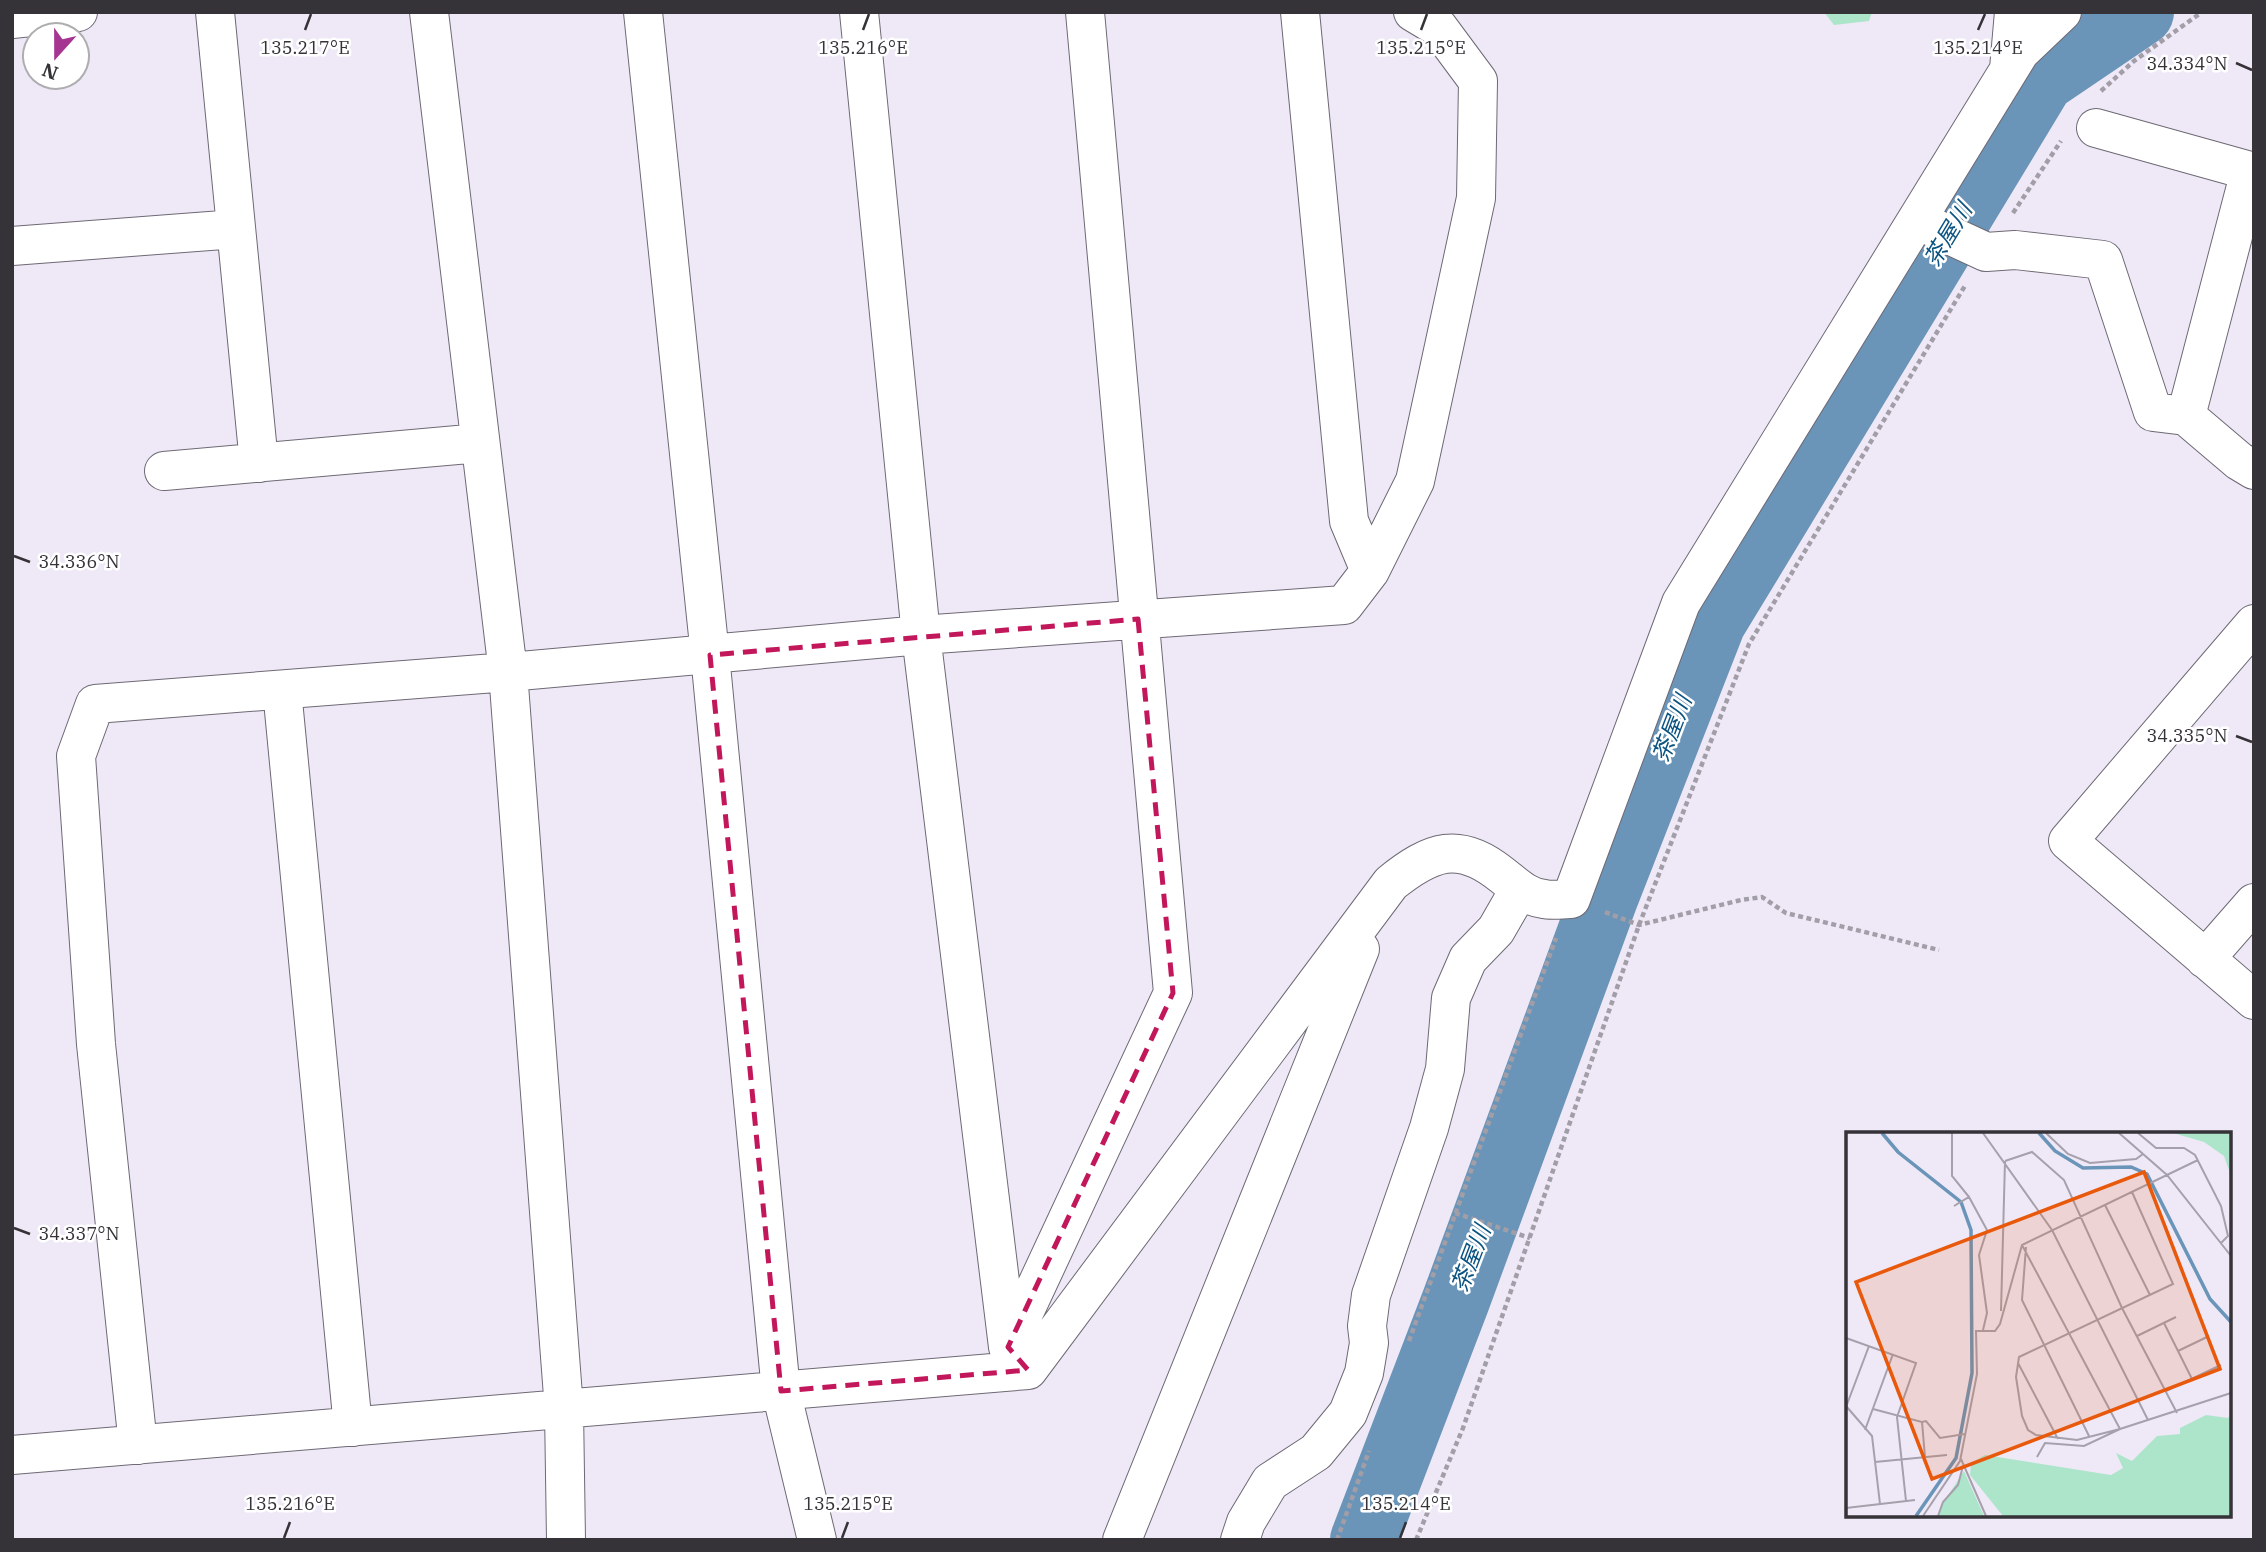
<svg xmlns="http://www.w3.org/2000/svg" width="2266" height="1552" font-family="'IBM Plex Serif','Noto Sans JP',serif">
<rect width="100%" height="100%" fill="#efe9f7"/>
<path fill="#ade5ca" d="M1824,12h48l-3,9 -35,4z"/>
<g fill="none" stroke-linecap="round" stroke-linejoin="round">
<path stroke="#6a95b8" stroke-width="68" d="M1364,1540l92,-240 148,-402 108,-276 329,-543 99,-67"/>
<defs>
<path id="minor" d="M215,12l44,451
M429,12l79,660 56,737 2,131
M643,12l67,643 71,736 36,149
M859,12l62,623 87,712
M1300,12l49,509 21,50
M12,19l66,-7
M2009,69l5,-57
M2096,128l158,44
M2250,171l-64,245 53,45 15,9
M1917,220l69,32 29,-2 88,10 50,152 33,4
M12,246l224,-17
M164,471l316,-28
M2254,624l-186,217 186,159
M282,690l71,737
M2205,959l49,-56
M1008,1347l165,-354 -88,-981
M138,1445l-42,-401 -20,-288 19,-52 413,-32 413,-37 423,-30 26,-34 45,-90 61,-283 2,-117 -40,-54 -25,-15
M12,1455l1016,-85 363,-487c40,-32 68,-43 111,-8 13,10 24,22 42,24 8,2 18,0 27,0l110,-296 339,-551 42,-40
M1122,1540l238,-591
M1240,1540l6,-18 24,-40 46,-30 32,-39 16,-40 5,-30 -2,-17 4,-31 58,-167 16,-59 6,-71 17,-39 28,-29 23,-40"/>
</defs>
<use href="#minor" stroke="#6e6974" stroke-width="40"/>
<path stroke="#a29ea8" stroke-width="4.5" stroke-dasharray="5 3.5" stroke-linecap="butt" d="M2101,91l33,-30 68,-49
M2013,213l48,-72
M1605,912l34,13 102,-25 21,-3 24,16 153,37
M1455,1213l75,25
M1409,1341l147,-403
M1337,1540l32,-89
M1416,1540l47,-112 176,-503 110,-281 217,-360"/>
<use href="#minor" stroke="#fff" stroke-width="38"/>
</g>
<path fill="none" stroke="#c2185b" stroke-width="5" stroke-dasharray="14 9" stroke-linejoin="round" d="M1138,619l35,374 -165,354 20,23 -247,21 -71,-736z"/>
<path fill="none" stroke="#353238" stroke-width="2.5" d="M305,30l6,-16M863,30l6,-16M1421,30l6,-16M1978,30l7,-16M2236,63l16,7M14,556l16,6M2236,736l16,6M14,1228l16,6M284,1538l6,-16M842,1538l6,-16M1400,1538l6,-16"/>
<g text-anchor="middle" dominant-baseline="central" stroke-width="5" stroke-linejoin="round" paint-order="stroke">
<g font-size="23" font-style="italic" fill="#0b5381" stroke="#fff">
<text transform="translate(1947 234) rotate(-59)">茶屋川</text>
<text transform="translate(1671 728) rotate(-69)">茶屋川</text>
<text transform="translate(1470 1258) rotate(-69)">茶屋川</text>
</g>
</g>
<g transform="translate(1846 1132)">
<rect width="385" height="385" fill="#efe9f7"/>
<path d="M327,1h58v43l-7,-20 -20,-14zM385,282v102h-228l-33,-41 1,-12 14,-8 126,20 12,-7 -7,-15 16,8 25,-25 23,-2v-6l26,-13 22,3zM118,339l20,45h-45l1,-8z" fill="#ade5ca"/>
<path fill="none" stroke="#6a95b8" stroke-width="3.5" d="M36,1l16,19 63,50 10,28 1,143 -16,85 -40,58M193,1l16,18 28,17 48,-1 16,7 63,125 21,23"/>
<path fill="none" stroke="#a5a0ab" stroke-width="2" d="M106,1v43l17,21M137,1l69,97 96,190M200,1l22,21 22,9 46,-4 7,-5M273,1l48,42 64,81M292,1l18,15h28l11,7 26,51 7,30 -7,7M159,29l27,-9 32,28 58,128 55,105M259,73l45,90M108,74l15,-9 18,33 -8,25 8,58 -4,17M176,113l98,184M180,115l-4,53 67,136M155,179l4,-150M318,191l28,56M291,204l39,-19M0,206l70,25 -19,54 9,84M332,219l29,-14M172,231l40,76M320,259l55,-26M0,274l26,30 8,68M0,275l23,-61M27,277l49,13 3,35M76,290l4,-1 14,17 25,-4M274,297l-43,11 -41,-5 -8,-5 -6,-14 -6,-39 3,-20 154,-73 -41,-92M19,298l28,-76M191,325l8,-14 39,3 36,-17 111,-36M115,327l25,57M29,330l72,-7M0,376l69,-8M77,384l37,-55 17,-87 -1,-43h19l5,-7 22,-79 176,-85M92,384l5,-14 15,-17 5,-19"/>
<path fill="#e8590c" fill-opacity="0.15" stroke="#e8590c" stroke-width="3.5" d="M298,40l76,197 -288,110 -76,-197z"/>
<rect width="385" height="385" fill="none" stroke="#353238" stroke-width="3.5"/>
</g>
<g font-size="18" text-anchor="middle" fill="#353238" stroke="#fff" stroke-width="5" stroke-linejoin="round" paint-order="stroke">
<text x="305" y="54">135.217°E</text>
<text x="863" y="54">135.216°E</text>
<text x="1421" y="54">135.215°E</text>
<text x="1978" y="54">135.214°E</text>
<text x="2187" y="70">34.334°N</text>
<text x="79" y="568">34.336°N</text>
<text x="2187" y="742">34.335°N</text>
<text x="79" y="1240">34.337°N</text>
<text x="290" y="1510">135.216°E</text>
<text x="848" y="1510">135.215°E</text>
<text x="1406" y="1510">135.214°E</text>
</g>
<rect width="2266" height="1552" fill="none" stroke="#353238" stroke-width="28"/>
<g transform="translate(56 56) rotate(201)"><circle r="33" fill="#ffffff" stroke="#aeadaf" stroke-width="2"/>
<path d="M0-5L12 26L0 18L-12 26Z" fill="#a63592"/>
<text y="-10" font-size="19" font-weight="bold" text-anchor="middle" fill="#353238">N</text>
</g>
</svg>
